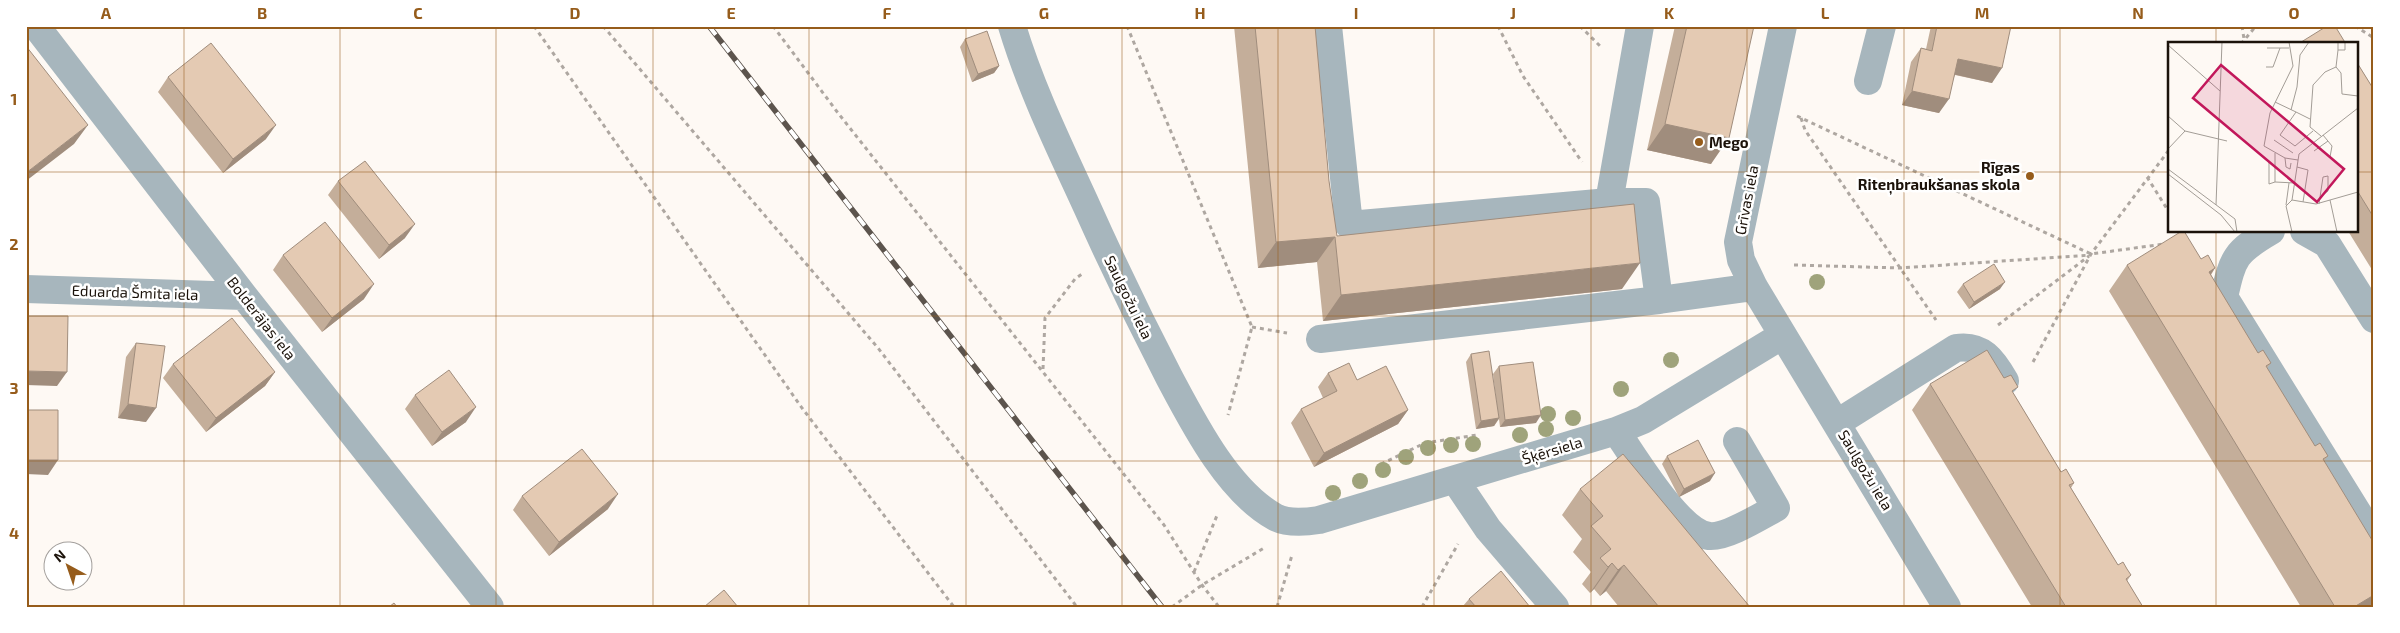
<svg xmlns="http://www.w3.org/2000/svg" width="2400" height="633" font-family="'Exo 2',sans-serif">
<rect width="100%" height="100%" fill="#fef9f4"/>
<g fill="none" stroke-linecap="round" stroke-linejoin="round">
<path stroke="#aea7a1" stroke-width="3" stroke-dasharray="4 4" stroke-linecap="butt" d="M534,26l268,382 152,199
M603,26l275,322 199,259
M773,26l65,87 326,412 38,60 17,22
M1127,26l125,301 -24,88
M1498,26l25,50 59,86
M1580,26l21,21
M2242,26l2,13
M2355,26l19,12
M2241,44l15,-18
M1797,116l294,138 73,-10
M1801,118l4,12 131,190
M2147,177l22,35
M1794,265l106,3 191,-13
M1998,325l91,-69
M1252,327l35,6
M2033,362l58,-108 78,-104
M1043,369l2,-51 30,-39 7,-5
M1381,464l44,-21 52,-8
M1194,572l24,-59
M1172,607l30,-22 62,-37
M1277,607l15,-52
M1422,607l36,-63"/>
<path stroke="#a7b6bd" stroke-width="28" d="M36,26l208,270 246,311
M1012,26c19,63 48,122 75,181 26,58 53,114 82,170 25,47 59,114 106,140 13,7 31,5 44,3l297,-89 27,-11 140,-85
M1328,26l21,199 260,-23 31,-176
M1783,26l-45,216 3,18 13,27 193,320
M1868,81l14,-55
M1609,202h37l13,98 95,-13
M2271,231c-36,21 -38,26 -47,66l150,242
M2304,231l23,13 47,75
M26,289l218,7
M1320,339l339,-39
M1837,423l119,-75c26,-4 37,12 49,33
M1616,431c18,25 62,101 93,105 17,2 52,-20 67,-28l-39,-67
M1455,480l33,49 67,78"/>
<defs>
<path id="rail" d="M709,26l453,581"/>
</defs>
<use href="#rail" stroke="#5c544d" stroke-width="5.5"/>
<use href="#rail" stroke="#fff" stroke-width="4" stroke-dasharray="11" stroke-linecap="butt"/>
</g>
<g fill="#9fa37b">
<circle cx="1817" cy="282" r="8"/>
<circle cx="1671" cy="360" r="8"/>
<circle cx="1621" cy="389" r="8"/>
<circle cx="1548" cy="414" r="8"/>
<circle cx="1573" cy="418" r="8"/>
<circle cx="1546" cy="429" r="8"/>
<circle cx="1520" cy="435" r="8"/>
<circle cx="1473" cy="444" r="8"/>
<circle cx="1451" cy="445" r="8"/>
<circle cx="1428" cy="448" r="8"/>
<circle cx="1406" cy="457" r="8"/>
<circle cx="1383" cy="470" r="8"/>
<circle cx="1360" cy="481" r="8"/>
<circle cx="1333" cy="493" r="8"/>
</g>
<path fill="#c4ae9a" d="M1234,26h81l14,155 8,55 285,53 -299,32 -6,-59 -59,6z
M1675,26h79l-43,138 -64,-14z
M1931,26h80l-19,57 -37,-8 -16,38 -37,-8 9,-43 10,-14 5,1z
M965,39l34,27 -5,7 -22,9 -12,-35z
M2356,61l18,29v183l-26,-42h8z
M168,77l98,62 -43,34 -65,-81z
M338,181l67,57 -26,21 -51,-64z
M283,255l81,44 -42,33 -49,-62z
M2201,259l14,9 -4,7 47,78 13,10 -4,5 48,78 13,10 -4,5 50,146h-73l-192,-316 18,-26z
M1963,284l37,5 -31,20 -12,-17z
M136,343l10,79 -28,-4 8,-61z
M1471,354l27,61 -5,-41 6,-8 37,57 -36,4 -1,-8 -5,7 -18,3 -10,-67z
M173,364l102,8 -10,14 -59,46 -43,-54z
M1328,373l29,7 51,30 -10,14 -84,43 -23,-44 10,-14 22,-11 -5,-11z
M2004,378l57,94 13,11 -3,5 47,77 13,10 -4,6 16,26h-111l-120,-197 18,-26z
M415,395l51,27 -34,24 -27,-37z
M1667,456l43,25 -31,16 -17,-33z
M1580,489l170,118h-131l-13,-16 -6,5 -6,-7 -4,4 -8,-9 9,-12 -18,-20 9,-13 -20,-24z
M522,496l86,13 -59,47 -36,-46z
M1469,599l61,8h-66l-1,-1z"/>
<path fill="#a08d7d" d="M1958,59l44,9 -10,15 -44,-10z
M999,66l-5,7 -22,9 6,-8z
M1912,91l37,8 -10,14 -37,-8z
M1665,124l64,14 -18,26 -64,-14z
M88,125l-14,19 -48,37v-8z
M276,125l-10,14 -43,34 10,-14z
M415,224l-10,14 -26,21 10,-14z
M1335,237l-18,25 -59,6 18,-26z
M1640,263l-18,26 -299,32 18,-26z
M2215,268l-18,26 12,-22z
M2005,282l-5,7 -31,20 5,-7z
M374,284l-10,15 -42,33 10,-14z
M26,371l41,1 -10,14 -31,-1z
M275,372l-10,14 -59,46 10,-14z
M128,404l28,4 -10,14 -28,-4z
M476,407l-10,15 -34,24 10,-14z
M1408,410l-10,14 -84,43 10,-14z
M1541,415l-5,8 -36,4 5,-7z
M1499,418l-5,8 -18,3 5,-8z
M26,460h32l-10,15 -22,-1z
M1715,473l-5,8 -31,16 5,-8z
M618,494l-10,15 -59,47 10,-14z
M1612,563l-18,26 -4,4 18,-26z
M1624,565l-18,26 -6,5 18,-26z
M2374,595v12h-20z"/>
<path fill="#e4cab3" stroke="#a08d7d" d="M1255,26h60l14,155 8,55 297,-32 6,59 -299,32 -6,-58 -59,5z
M1687,26h67l-25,112 -64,-14z
M1937,26h74l-9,42 -44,-9 -9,40 -37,-8 9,-43 11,3z
M2327,26h8l11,18h-48z
M987,31l12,35 -21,8 -13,-35z
M211,43l65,82 -43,34 -65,-82z
M26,46l62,79 -62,48z
M2356,61l18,29v128l-16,-26 -2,1z
M365,161l50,63 -26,21 -51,-64z
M325,222l49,62 -42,34 -49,-63z
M2182,231h2l17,28 7,-4 7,13 -6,4 49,81 5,-3 8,13 -5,3 49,80 5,-3 8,13 -5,3 49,81 2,-2v57l-20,12h-19l-208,-342z
M1994,264l11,18 -31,20 -11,-18z
M26,316h42l-1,56 -41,-1z
M232,318l43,54 -59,46 -43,-54z
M136,343l29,3 -9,62 -28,-4z
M1987,350l17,28 7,-3 7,12 -6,4 49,81 5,-3 8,14 -5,2 49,80 5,-3 4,7 4,6 -5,4 17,28h-77l-136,-223z
M1489,351l10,67 -18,3 -10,-67z
M1533,362l8,53 -36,5 -6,-54z
M1349,363l8,17 29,-14 22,44 -84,43 -23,-44 36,-18 -9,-18z
M449,370l27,37 -34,25 -27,-37z
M26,410h32v50h-32z
M1698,440l17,33 -31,16 -17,-33z
M582,449l36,45 -59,48 -37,-46z
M1623,454l127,153h-91l-35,-42 -6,5 -6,-7 -4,4 -8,-9 11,-9 -20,-23 12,-10 -23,-27z
M1501,571l29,36h-54l-7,-8z
M724,590l14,17h-34z
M394,603l3,4h-8z"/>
<path fill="none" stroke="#965c1b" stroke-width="1" stroke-opacity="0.55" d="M184,26v581M340,26v581M496,26v581M653,26v581M809,26v581M966,26v581M1122,26v581M1278,26v581M1434,26v581M1591,26v581M1747,26v581M1904,26v581M2060,26v581M2216,26v18M26,172h2143M2356,172h18M2216,231v376M26,316h2348M26,461h2348"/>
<g fill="#965c1b" stroke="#fff" stroke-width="2">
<circle cx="1699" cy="142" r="5"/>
<circle cx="2030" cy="176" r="5"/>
</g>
<g text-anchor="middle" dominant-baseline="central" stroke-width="5" stroke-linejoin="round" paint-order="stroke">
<g font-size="15" font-weight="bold" fill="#1b120a" stroke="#fff" text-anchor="start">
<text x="1709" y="142">Mego</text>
<text x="2020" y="167" text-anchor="end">Rīgas<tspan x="2020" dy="17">Riteņbraukšanas skola</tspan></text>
</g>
<g font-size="15" fill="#1b120a" stroke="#fff">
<text transform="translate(1746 200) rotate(-79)">Grīvas iela</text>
<text transform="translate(135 292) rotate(2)">Eduarda Šmita iela</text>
<text transform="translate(1129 297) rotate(64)">Saulgožu iela</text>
<text transform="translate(262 318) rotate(52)">Bolderājas iela</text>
<text transform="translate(1552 450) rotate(-17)">Šķērsiela</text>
<text transform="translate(1866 470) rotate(59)">Saulgožu iela</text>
</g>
</g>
<g transform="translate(2168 42)">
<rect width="190" height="190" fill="#fef9f4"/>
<path fill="none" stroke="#a39d96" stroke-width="1" d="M121,0l4,24 -23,47 -6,33 21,12 13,2M170,0v8h7v-8M0,3l52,46M99,6h22M170,8l-2,17 5,6 1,21 16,2M98,25h7l7,-19M107,60l21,10M123,68l6,-23 3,-32 9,-13M0,74l17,15 42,10M142,77l-14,-7 -16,23 15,11 18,-15M155,93l9,11 -2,11M153,94l-11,-9 3,-42 12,-13 11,-5M106,98l19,13M0,107l17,-18M146,109l14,-10M107,111v29l20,1M117,116l1,9 4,2 1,-6M101,119v23l6,-2M129,125l11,3 -5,32M0,127l67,50 2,13M0,132l53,41 14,17M124,158l24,4 42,-12M162,158l7,32M151,162l4,-27 5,-1v15l-8,6M48,163l6,-163M118,163l3,-22M124,190l-6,-26 6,-6 7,-46 59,-46"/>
<path fill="#c2185b" fill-opacity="0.15" stroke="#c2185b" stroke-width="2.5" d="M53,23l123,104 -27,33 -124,-104z"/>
<rect width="190" height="190" fill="none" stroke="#1b120a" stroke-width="2.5"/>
</g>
<rect width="2400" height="633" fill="none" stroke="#ffffff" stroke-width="55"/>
<g transform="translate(68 566) rotate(320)"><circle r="24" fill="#ffffff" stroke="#a4a09d"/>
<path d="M0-4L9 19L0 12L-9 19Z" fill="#965c1b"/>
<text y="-8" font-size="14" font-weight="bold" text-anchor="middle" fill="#1b120a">N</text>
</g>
<rect x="28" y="28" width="2344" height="578" fill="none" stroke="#965c1b" stroke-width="2"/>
<g font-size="16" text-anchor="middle" font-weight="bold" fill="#965c1b">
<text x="106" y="19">A</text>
<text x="262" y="19">B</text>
<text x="418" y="19">C</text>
<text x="575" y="19">D</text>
<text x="731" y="19">E</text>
<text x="887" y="19">F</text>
<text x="1044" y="19">G</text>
<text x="1200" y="19">H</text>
<text x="1356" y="19">I</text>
<text x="1513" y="19">J</text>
<text x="1669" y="19">K</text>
<text x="1825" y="19">L</text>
<text x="1982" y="19">M</text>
<text x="2138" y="19">N</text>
<text x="2294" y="19">O</text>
<text x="14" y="105">1</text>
<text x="14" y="250">2</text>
<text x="14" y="394">3</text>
<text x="14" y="539">4</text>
</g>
</svg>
